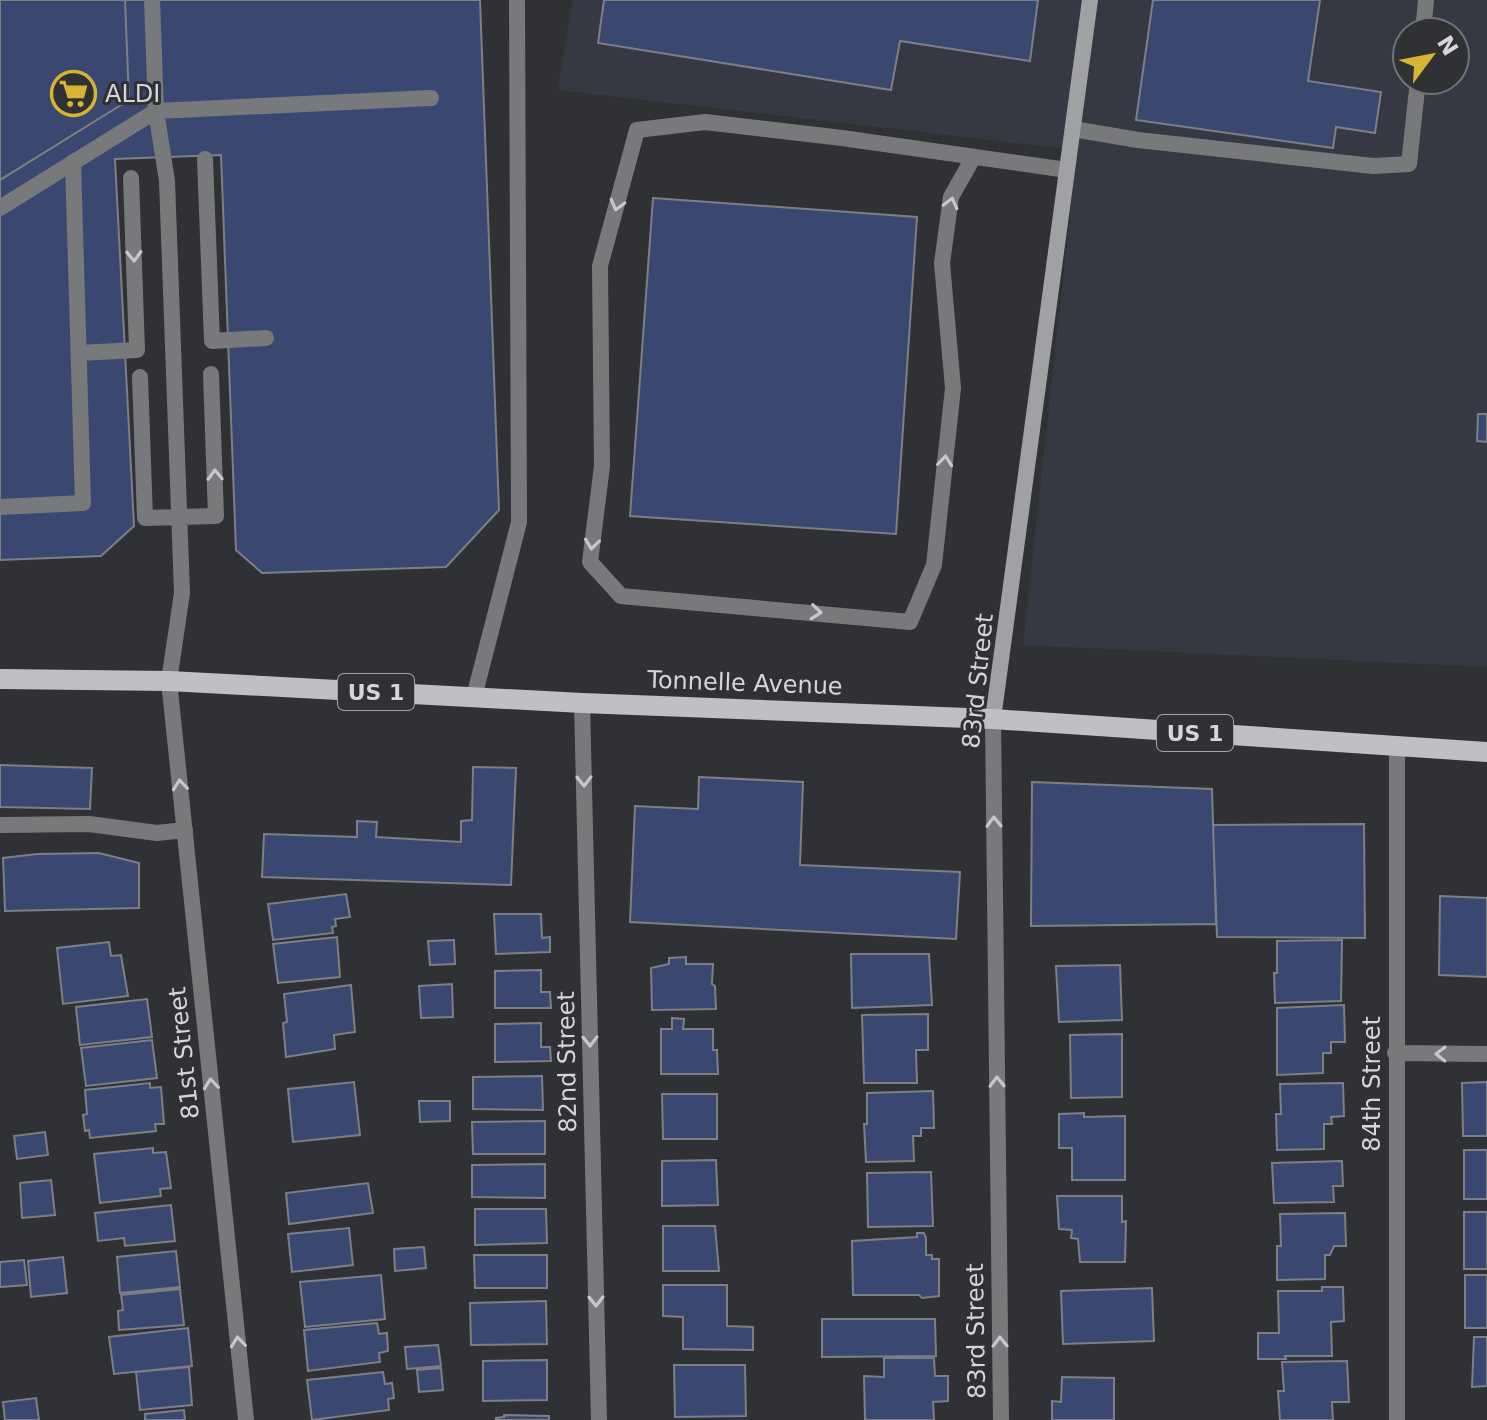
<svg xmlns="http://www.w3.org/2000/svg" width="1487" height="1420" font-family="'DejaVu Sans',sans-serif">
<rect width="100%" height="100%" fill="#2f3135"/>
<path fill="#363943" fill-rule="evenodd" d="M573,0h914v667l-464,-22 54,-495 -519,-60zM1407,32h48v48h-48z"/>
<path fill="#3a4871" stroke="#7d7f84" stroke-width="2" d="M0,0h125l4,100 -129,80z
M125,0h355l19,510 -53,57 -184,6 -26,-23 -15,-395 -106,4 19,367 -33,30 -101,4v-380l129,-80z
M604,0h434l-8,61 -130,-20 -9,49 -293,-47z
M1153,0h167l-12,81 73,11 -6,41 -39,-6 -3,21 -197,-28z
M653,198l264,19 -21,317 -266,-18z
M1478,414h9v28l-10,-1z
M0,765l92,3 -2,41 -90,-2z
M473,767l43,1 -5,117 -249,-8 2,-43 93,3v-16l20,1 -1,15 85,5v-21l11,-1z
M699,777l104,5 -3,83 160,7 -4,67 -326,-17 5,-116 63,3z
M1032,782l180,7 4,135 -185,2z
M1364,824l1,114 -148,-1 -4,-112z
M99,853l40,10v45l-134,3 -2,-53 34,-4z
M346,894l4,23 -15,2 1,7 -4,1 1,6 -60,7 -5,-36z
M1440,896l47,2v79l-48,-2z
M494,914h47l1,24 8,-1v15l-54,2z
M337,937l3,40 -62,6 -5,-39z
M454,940l1,24 -25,1 -2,-24z
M1342,940l-1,61 -66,2 -1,-30h3v-32z
M109,942l2,14 10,-1 7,41 -65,8 -6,-56z
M851,954h78l3,51 -80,3z
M686,957v7h27l-1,20 3,2 1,23 -64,1 -1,-42 18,-4v-6z
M1120,965l2,55 -63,2 -3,-56z
M541,970v22h9l1,16h-56v-37z
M452,984l1,33 -32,1 -2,-32z
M351,985l4,47 -21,3 1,14 -49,8 -3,-34 4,-1 -3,-28z
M147,999l5,38 -72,8 -4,-38z
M1344,1005l1,37h-14v11h-8v20l-46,2v-67z
M928,1014v36h-12l1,33h-53l-2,-68z
M672,1018l12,1 -1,10h30v21h4l1,24h-57v-45h11z
M541,1023v24h9l1,14 -56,1v-38z
M1122,1034v63l-51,1 -1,-63z
M152,1040l5,38 -71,8 -5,-38z
M542,1076l1,34 -70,-1v-32z
M354,1082l6,53 -67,7 -5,-53z
M1487,1082v54h-24l-1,-53z
M150,1083v5l11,-1 3,37h-9l1,7 -66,7 -1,-8 -4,1 -2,-16 4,-1 -2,-24z
M1343,1083l1,33 -13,1 1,7h-8v25l-47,1 -1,-36h5l-1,-30z
M933,1091l1,37h-13v8h-8l1,25 -48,1 -2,-38h3v-31z
M662,1094h55v45h-54z
M419,1101h31v20l-30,1z
M1084,1113v4l41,-1v64h-53v-32h-13v-34z
M545,1121v33h-72l-1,-32z
M45,1132l3,23 -31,4 -3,-23z
M153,1148v5l13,-1 5,36 -11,1 1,7 -61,7 -6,-49z
M1464,1150h23v49h-23z
M716,1160l2,45 -56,1v-45z
M1342,1161l1,25h-10l1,16 -60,1 -2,-40z
M545,1164v34l-73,-1v-32z
M931,1172l2,54 -65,1 -1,-54z
M51,1180l4,35 -33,3 -2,-35z
M368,1183l5,30 -84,11 -3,-31z
M1057,1196h65v26l4,-1 -1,41h-45l-2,-23 -7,-1 1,-8 -13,-1z
M171,1205l4,36 -50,5 -1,-8 -26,3 -3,-28z
M475,1209h71l1,34 -72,2z
M1464,1212h23v57h-23z
M1345,1213l1,33h-12l-4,9h-5v24l-48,1v-34h4l-1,-32z
M663,1226h52l4,45h-56z
M349,1228l4,37 -61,7 -4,-38z
M917,1233h7l2,5v17h6v4h7v37l-17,2 -3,-3h-66l-1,-54 65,-4z
M424,1247l2,21 -31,3 -1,-22z
M176,1251l4,36 -60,6 -3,-36z
M474,1255h73v33h-72z
M63,1257l4,36 -36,4 -3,-36z
M24,1260l3,25 -27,2v-25z
M381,1275l4,44 -80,8 -5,-45z
M1465,1275h22v53h-22z
M663,1285h64v41l26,1v23l-70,-1v-32l-20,-1z
M1322,1287h21l1,34 -13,1 1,34h-47l1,3h-28v-26h21l-1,-42h44z
M1152,1288l2,53 -91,3 -2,-53z
M180,1289l4,36 -65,5 -1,-19 5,-1 -2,-15z
M546,1301l1,43 -76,1 -1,-42z
M822,1319h113l1,37 -114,1z
M377,1323l2,11 8,-1 1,18 -9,2 1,9 -72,9 -4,-41z
M188,1328l4,38 -78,8 -5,-37z
M1474,1337h13v49l-15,1z
M438,1345l3,21 -34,3 -2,-22z
M884,1358h50l1,18h13v25l-15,1 1,18h-69l-1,-44 20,1z
M547,1360v40l-64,1v-40z
M1347,1361l2,41h-17l1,18h-53l-2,-29h6l-2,-29z
M674,1365h71l1,51 -71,1z
M189,1367l3,38 -52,5 -4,-38z
M441,1368l2,22 -24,2 -2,-22z
M383,1372l2,12 7,-1 2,15 -6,1 1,11 -77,10 -5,-40z
M1062,1377l52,1v42h-62v-19l9,1z
M36,1398l3,22h-34l-2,-18z
M184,1410l1,10h-40v-6z
M504,1415l45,1v4h-53v-2l8,-1z"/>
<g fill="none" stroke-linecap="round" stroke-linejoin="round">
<path stroke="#78797b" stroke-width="16" d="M1423,32l3,-32
M1073,129l65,11 235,26 36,-2 9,-84
M973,158l-22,39 -9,66 11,125 -19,177 -24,57 -289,-26 -31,-34 12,-96 -2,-200 37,-136 68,-8 137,16 225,32
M205,159l7,182 54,-3
M0,208l156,-97 -4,-111
M79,353l58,-3 -6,-172
M140,377l5,141 71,-2 -5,-142
M0,507l83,-4 -10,-341
M169,681l13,-88 -15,-412 -11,-70 275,-13
M474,697l45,-175 -2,-522
M0,825l89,-1 68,9 28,-3"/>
<path stroke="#78797b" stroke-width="16" d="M169,681l77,739
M582,703l17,717
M993,719l8,701
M1395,1053l92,1
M1397,1420v-673"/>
<path stroke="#a0a1a5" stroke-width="16" d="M993,719l97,-719"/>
<path stroke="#bec0c5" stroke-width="20" d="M0,679l169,2 413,22 411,16 494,33"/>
</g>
<defs><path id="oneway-chevron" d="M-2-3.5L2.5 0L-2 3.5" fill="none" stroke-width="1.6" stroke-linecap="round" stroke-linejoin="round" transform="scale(2)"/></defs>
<g stroke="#c7c8cb">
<use href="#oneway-chevron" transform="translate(951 203) rotate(-76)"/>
<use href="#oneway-chevron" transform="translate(617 205) rotate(105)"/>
<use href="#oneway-chevron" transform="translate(134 256) rotate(88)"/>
<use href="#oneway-chevron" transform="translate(945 461) rotate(-84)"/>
<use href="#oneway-chevron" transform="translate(215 475) rotate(-92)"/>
<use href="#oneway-chevron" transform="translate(592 544) rotate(97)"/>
<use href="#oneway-chevron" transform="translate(816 612) rotate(6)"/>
<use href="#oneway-chevron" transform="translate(584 781) rotate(89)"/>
<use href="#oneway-chevron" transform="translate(180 785) rotate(-96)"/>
<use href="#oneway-chevron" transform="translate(994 822) rotate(-91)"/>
<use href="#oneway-chevron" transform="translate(590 1041) rotate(89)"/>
<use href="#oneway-chevron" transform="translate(1441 1054) rotate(-179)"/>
<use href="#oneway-chevron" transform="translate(997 1082) rotate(-91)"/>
<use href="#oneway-chevron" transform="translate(211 1084) rotate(-96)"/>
<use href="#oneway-chevron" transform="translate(596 1301) rotate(89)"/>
<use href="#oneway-chevron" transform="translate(238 1342) rotate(-96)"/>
<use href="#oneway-chevron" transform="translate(1000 1342) rotate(-91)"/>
</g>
<defs>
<symbol id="supermarket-ring" viewBox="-11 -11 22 22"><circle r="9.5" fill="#2f3135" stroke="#d7b434" stroke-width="1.5"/><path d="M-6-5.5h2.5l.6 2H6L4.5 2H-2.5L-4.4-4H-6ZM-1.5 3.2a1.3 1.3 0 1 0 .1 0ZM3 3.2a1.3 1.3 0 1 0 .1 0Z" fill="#d7b434"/></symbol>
</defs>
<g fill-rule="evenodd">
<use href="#supermarket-ring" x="48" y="68" width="51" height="51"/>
</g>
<g text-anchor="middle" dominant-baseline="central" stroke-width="6" stroke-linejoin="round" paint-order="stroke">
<g fill="#2f3135" stroke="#a3a4a8" stroke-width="2">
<rect x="338" y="674" width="76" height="36" rx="6"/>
<rect x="1157" y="715" width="76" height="36" rx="6"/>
</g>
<g font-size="22" font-weight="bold" fill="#d5d6d9">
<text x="376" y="692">US 1</text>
<text x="1195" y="733">US 1</text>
</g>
<g font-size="24" fill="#d5d6d9" stroke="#2f3135" text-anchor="start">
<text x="105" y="94">ALDI</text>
</g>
<g font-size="24" fill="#d5d6d9" stroke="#2f3135">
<text transform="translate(978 681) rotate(-84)">83rd Street</text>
<text transform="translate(745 683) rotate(2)">Tonnelle Avenue</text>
<text transform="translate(184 1053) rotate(-96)">81st Street</text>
<text transform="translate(567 1062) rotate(-91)">82nd Street</text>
<text transform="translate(1372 1084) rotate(-90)">84th Street</text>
<text transform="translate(976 1331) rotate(-91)">83rd Street</text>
</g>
</g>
<g transform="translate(1431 56) rotate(58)"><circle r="38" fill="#2f3135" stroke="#717377" stroke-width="2"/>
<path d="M0-6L14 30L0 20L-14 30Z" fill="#d7b434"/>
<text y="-12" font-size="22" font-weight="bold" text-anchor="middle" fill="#d5d6d9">N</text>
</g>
</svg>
